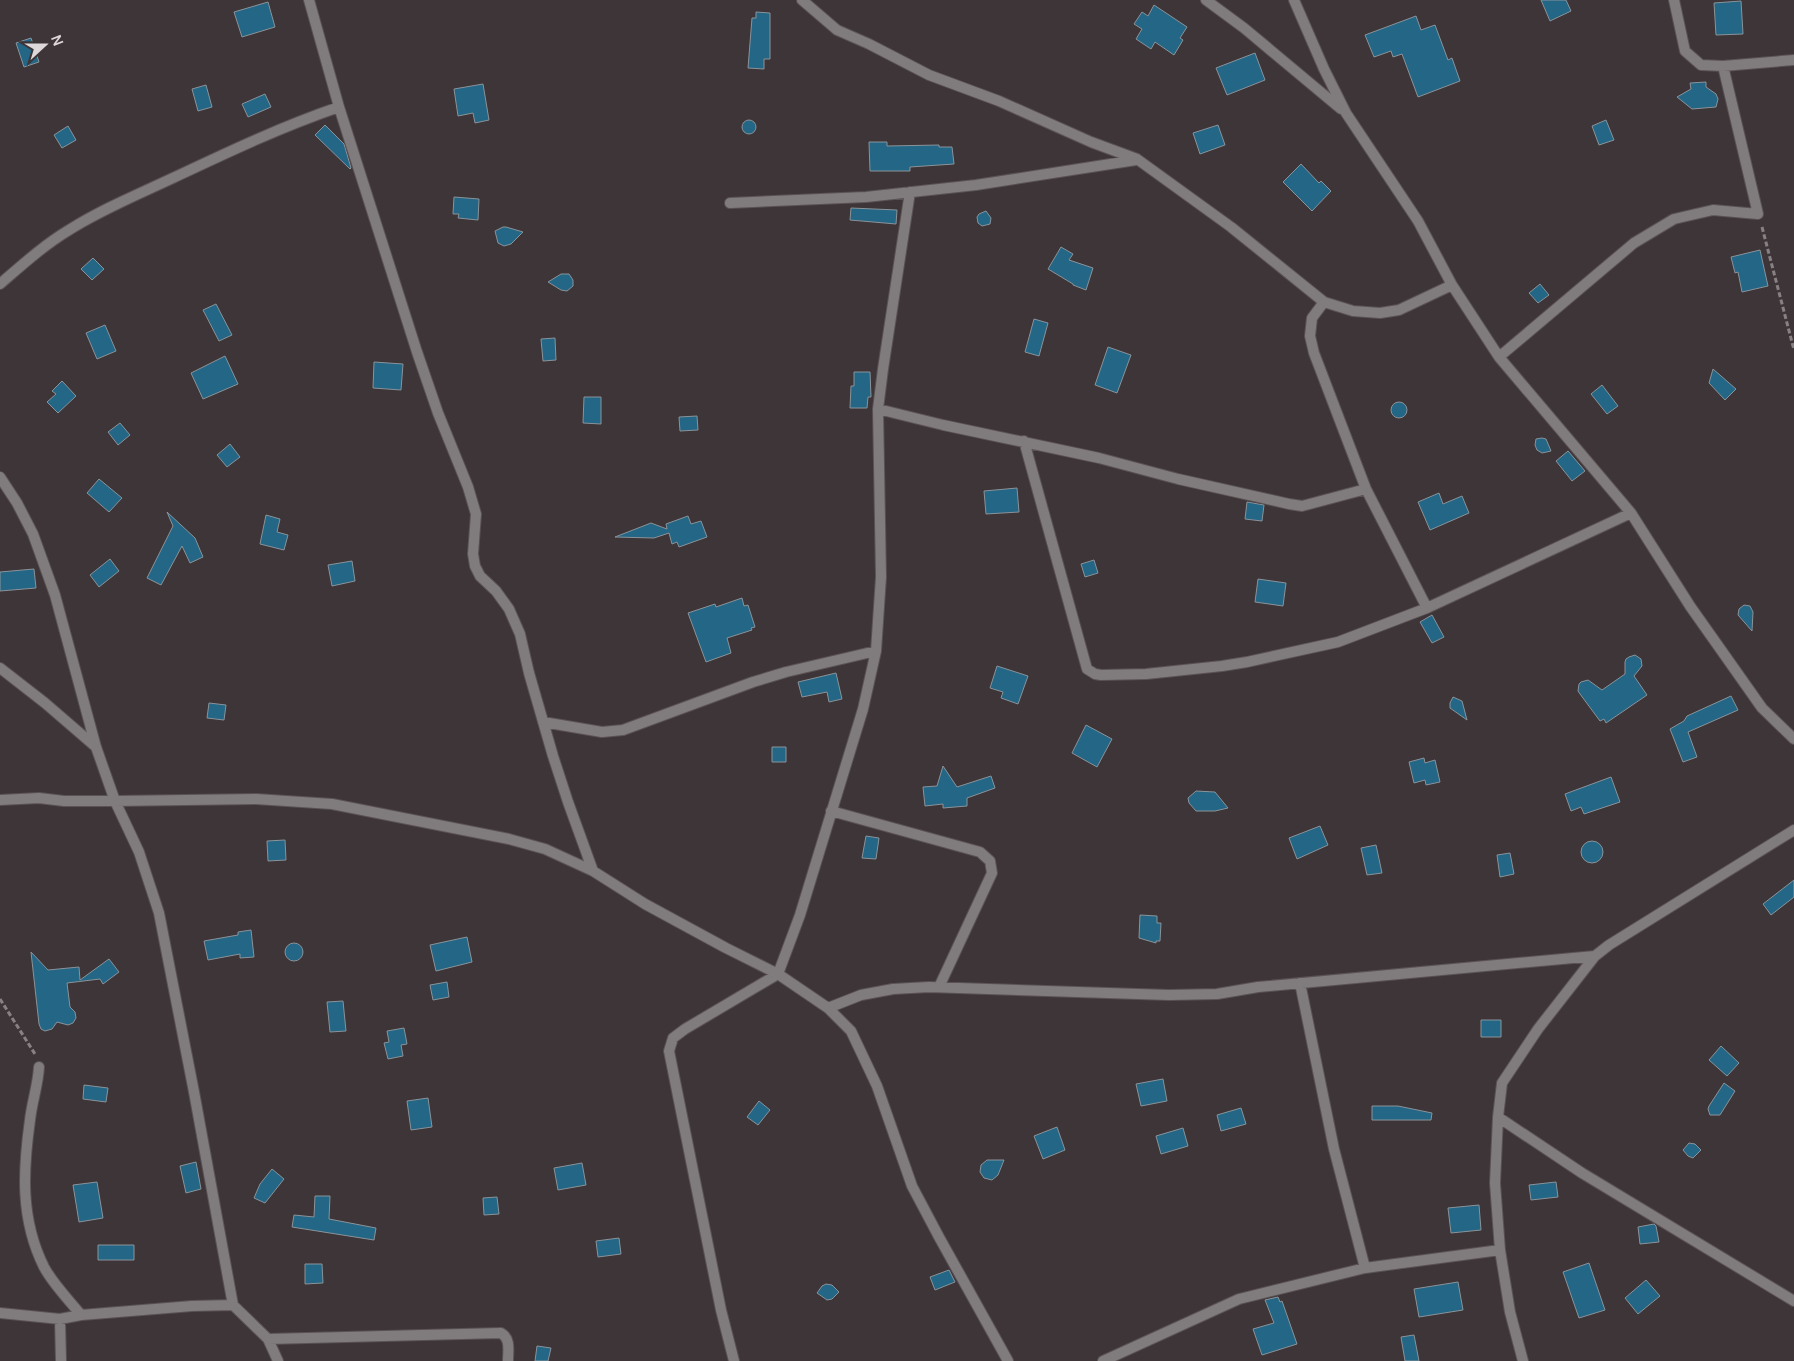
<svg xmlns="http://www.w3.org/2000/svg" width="1794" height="1361" font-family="Manrope,sans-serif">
<rect width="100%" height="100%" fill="#3e3538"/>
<path fill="#236686" stroke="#8a9399" d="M1541,0h25l5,11 -21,10z
M1741,1l2,33 -27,1 -2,-32z
M268,2l7,25 -33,10 -8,-25z
M1154,5l33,22 -7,11 3,2 -9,15 -19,-13 -4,7 -15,-10 6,-10 -8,-5 8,-12 6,4z
M756,12l14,1v46h-6v10l-16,-1 4,-50h4z
M1416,16l5,14 14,-5 13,35 4,-2 8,23 -42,16 -16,-43 -9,3 -2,-6 -17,6 -9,-22z
M31,38l8,24 -15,5 -8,-24z
M1255,53l10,27 -38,15 -11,-27z
M1706,82v5l10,7 2,5 -2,8 -24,2 -15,-12 14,-8 -1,-6z
M483,84l6,36 -14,3 -2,-10 -15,3 -4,-27z
M206,85l6,22 -14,4 -6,-22z
M265,94l6,13 -23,10 -6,-13z
M742 127a7 7 0 1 1 14 0a7 7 0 1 1-14 0Z
M1606,120l8,20 -15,5 -7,-19z
M325,125l19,19 7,24 -1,1 -35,-34z
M1218,125l7,20 -25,9 -7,-21z
M68,126l8,14 -14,8 -8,-13z
M869,142h18v4l52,-1v2h13l2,17 -44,3v4h-40z
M1301,164l18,19 2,-2 10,10 -19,20 -29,-29z
M454,197l25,2 -1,21 -20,-2 1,-4h-6z
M851,208l46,2 -1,14 -46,-4z
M986,211l5,7 -1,6 -8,2 -4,-3 -1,-6 2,-3z
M503,227h3l17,5 -12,12 -7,2 -6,-3 -3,-12z
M1061,247l12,7 -4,6 24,8 -7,22 -13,-5v-1l-25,-15z
M1760,250l8,36 -26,6 -4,-20 -3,1 -4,-16z
M93,258l11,11 -12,11 -11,-11z
M561,274h8l4,6v6l-6,5 -6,-1 -13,-8z
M1540,284l9,11 -11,8 -9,-10z
M216,304l16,31 -13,6 -16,-31z
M1034,319l14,4 -9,33 -14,-4z
M105,325l11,26 -19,8 -11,-26z
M555,338l1,22 -13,1 -2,-22z
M1108,347l23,8 -14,38 -22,-8z
M225,356l13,28 -35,15 -12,-26z
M374,362l29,2 -2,26 -28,-2z
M1713,369l23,20 -11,11 -16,-17z
M854,372h16l1,25h-3l-1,11h-17l1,-22h3z
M62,381l14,15 -18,17 -11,-11 9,-8 -4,-3z
M1602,385l16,21 -11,8 -16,-20z
M584,397h17v27l-18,-1z
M1391 410a8 8 0 1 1 16 0a8 8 0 1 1-16 0Z
M697,416l1,14 -18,1 -1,-14z
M120,423l10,12 -12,10 -10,-13z
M1542,438l4,1 5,12 -9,2 -5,-3 -2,-5 1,-6z
M230,444l10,13 -13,10 -10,-12z
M1568,451l17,20 -13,10 -16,-20z
M99,479l23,19 -13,14 -22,-19z
M1017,488l2,24 -33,2 -2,-23z
M1439,493l4,11 19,-8 7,17 -39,17 -12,-28z
M1247,502l17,3 -2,16 -17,-2z
M167,512l28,26 8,19 -13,6 -8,-17 -21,39 -14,-7 26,-52z
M266,515l14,4 -3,13 11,3 -4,15 -24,-6z
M688,516l3,8 10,-3 6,16 -28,10 -2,-5 -5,2 -3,-11 -15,5 -39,-1 36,-14 16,6 -1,-5z
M110,559l9,12 -20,16 -9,-12z
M1094,560l4,13 -13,4 -4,-13z
M352,561l3,20 -23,5 -4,-21z
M34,569l2,19 -36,3v-19z
M1258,579l28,4 -3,23 -28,-4z
M742,598l2,8 4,-1 7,22 -4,1 1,2 -25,8 4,15 -25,9 -18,-49 27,-9 1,3z
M1744,605l6,1 3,6 -1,19 -14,-16 1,-6z
M1432,615l12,22 -12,6 -12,-21z
M1635,655l6,4 1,7 -8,10 13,19 -41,28 -2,-4 -4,2 -20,-27 -2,-3 1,-7 2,-2 7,-2 14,10 23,-16v-12l1,-3 3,-2z
M997,666l31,10 -10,28 -17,-6 2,-6 -13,-4z
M836,673l6,26 -13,3 -2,-10 -25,5 -4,-15z
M1731,696l7,14 -50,22 9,25 -14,5 -13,-33 14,-8 3,-5z
M1453,697l9,4 5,19 -17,-12v-5z
M209,703l17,2 -2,15 -17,-2z
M1086,725l26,14 -15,28 -25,-14z
M772,747h14v15h-14z
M1424,758l1,5 10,-3 5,22 -14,3 -1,-5 -11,3 -5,-21z
M943,766l14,21 34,-11 4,12 -28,10v8l-24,2v-4l-18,2 -2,-19 14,-1z
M1611,777l9,25 -36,12 -3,-7 -10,4 -6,-17z
M1196,791l19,1 13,16 -13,3h-19l-7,-8 -1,-5z
M1320,826l8,19 -31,14 -8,-21z
M866,836l13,2 -3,21 -14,-1z
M285,840l1,20 -18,1 -1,-20z
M1581 852a11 11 0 1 1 22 0a11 11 0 1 1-22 0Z
M1376,845l6,28 -15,2 -6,-27z
M1510,853l4,21 -14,3 -3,-22z
M1794,880v17l-23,18 -8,-11z
M1140,915l17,1v7h4l-1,18h-4v2l-17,-5z
M251,930l3,27 -14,1v-4l-32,6 -4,-19 34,-6v-3z
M467,937l5,25 -36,9 -6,-26z
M285 952a9 9 0 1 1 18 0a9 9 0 1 1-18 0Z
M31,952l17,18 31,-3 1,13 29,-21 10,13 -16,12 -3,-5 -33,4 3,24 5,5 1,6 -3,5 -5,2 -11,-3 -5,7 -7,2 -4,-2 -2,-5z
M447,982l2,15 -16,3 -3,-15z
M343,1001l3,30 -16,1 -3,-30z
M1481,1020h20v17h-20z
M404,1028l3,16 -6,1 2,11 -15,3 -4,-16 5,-1 -2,-11z
M1721,1046l18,17 -12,13 -18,-16z
M1163,1079l4,22 -26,5 -5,-22z
M1724,1083l11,8 -15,24h-10l-2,-6 1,-3z
M84,1085l24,3 -2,14 -23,-3z
M428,1098l4,29 -21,3 -4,-29z
M759,1101l11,9 -12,15 -11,-8z
M1372,1106h26l34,7 -1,7h-59z
M1241,1108l5,16 -25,7 -4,-16z
M1057,1127l8,23 -22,9 -9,-23z
M1183,1128l5,18 -27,8 -5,-18z
M1689,1143l6,1 6,6 -8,8 -5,-2 -5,-6z
M987,1160h17l-6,15 -6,5 -8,-2 -4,-6 1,-7z
M196,1162l5,27 -15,4 -6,-27z
M582,1163l4,22 -28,5 -4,-22z
M272,1169l12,10 -19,24 -11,-5 6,-14z
M97,1182l6,36 -24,4 -6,-37z
M1556,1182l2,15 -27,3 -2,-15z
M315,1196h15l-1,23 47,9 -2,12 -82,-13 2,-12 20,2z
M497,1197l2,17 -15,1 -1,-17z
M1479,1205l2,25 -30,3 -3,-25z
M1654,1224l2,2 3,16 -19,2 -2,-17z
M619,1238l2,16 -23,3 -2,-16z
M98,1245h36v15h-36z
M1589,1263l16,47 -26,8 -16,-46z
M305,1264h17l1,19 -18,1z
M949,1270l6,12 -20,8 -5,-13z
M1646,1280l14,16 -22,18 -13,-16z
M1458,1282l5,28 -44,7 -5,-28z
M826,1284l6,1 7,7 -7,7 -5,1 -10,-7 5,-7z
M1278,1297l2,5 2,-1 15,43 -35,11 -9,-26 21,-6 -9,-23z
M1414,1335l5,26h-14l-4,-24z
M537,1346l14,2 -3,13h-13z"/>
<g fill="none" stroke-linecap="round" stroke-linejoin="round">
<defs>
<path id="minor" d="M309,0l30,107 78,245 21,61 30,74 8,27 -3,40 2,12 5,10 16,15 13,18 11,25 9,39 24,83 15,46 25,69 52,33 81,44 52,26 50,34 23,23 26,55 35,100 27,51 69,124
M802,0l35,30 32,14 60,31 70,26 92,41 46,17 94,68 93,75 29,9 27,2 19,-3 53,-25
M1206,0l38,28 97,81
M1294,0l30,69 22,44 72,108 34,64 47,72 132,156 59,93 72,102 32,31
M1674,0l11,51 16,14 22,1 71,-6
M730,203l136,-6 110,-12 160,-25
M0,284c22,-19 44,-39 69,-54 33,-21 70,-36 106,-53 53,-25 108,-51 164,-70
M1324,302l-12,16 -2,18 4,17 52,136 61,119
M1499,357l135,-114 40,-24 39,-9 45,4 -35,-148
M878,409l65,16 156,33 79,21 111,25 13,2 64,-17
M1024,441l63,228 8,5 6,1 45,-1 76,-8 25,-4 91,-20 89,-34 204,-95
M0,477l17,26 16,31 22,61 41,152 19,54 24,51 20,61 35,179 39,213
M0,668l45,35 51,44
M543,722l59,10 21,-2 130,-48 33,-10 90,-21
M0,800l39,-2 25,3h51l141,-2 76,5 177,35 36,10 48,22
M831,811l149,41 10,9 2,12 -53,114
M1300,983l34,166 31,119
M828,1008l33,-13 32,-6 36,-2 240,8 48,-1 41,-7 337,-31
M39,1067c-1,18 -7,35 -9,53 -7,50 -10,99 14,147 9,17 25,33 37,48
M1498,1117l84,56 212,128
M0,1313l60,6 21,-4 111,-9 41,-1 35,34 10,22
M60,1319l1,42
M268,1339l233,-6c10,6 7,18 7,28
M734,1361l-13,-51 -52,-259 4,-13 12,-9 93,-55 22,-59 63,-206 13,-58 5,-74 -3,-168 5,-40 27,-177
M1103,1361l136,-62 126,-31 135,-18
M1523,1361l-13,-49 -10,-62 -5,-67 3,-66 4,-34 36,-54 57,-73 14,-11 185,-115"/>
</defs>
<use href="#minor" stroke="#5b5255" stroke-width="12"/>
<path stroke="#888183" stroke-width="3" stroke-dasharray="5 2.5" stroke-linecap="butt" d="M1762,227l32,123
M0,999l35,55"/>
<use href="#minor" stroke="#807c7d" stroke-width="10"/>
</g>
<g transform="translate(45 45) rotate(69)" stroke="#3e3538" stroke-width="4" paint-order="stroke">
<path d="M0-4L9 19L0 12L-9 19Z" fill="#ded8da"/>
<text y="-8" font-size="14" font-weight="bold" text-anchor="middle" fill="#ded8da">N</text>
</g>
</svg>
